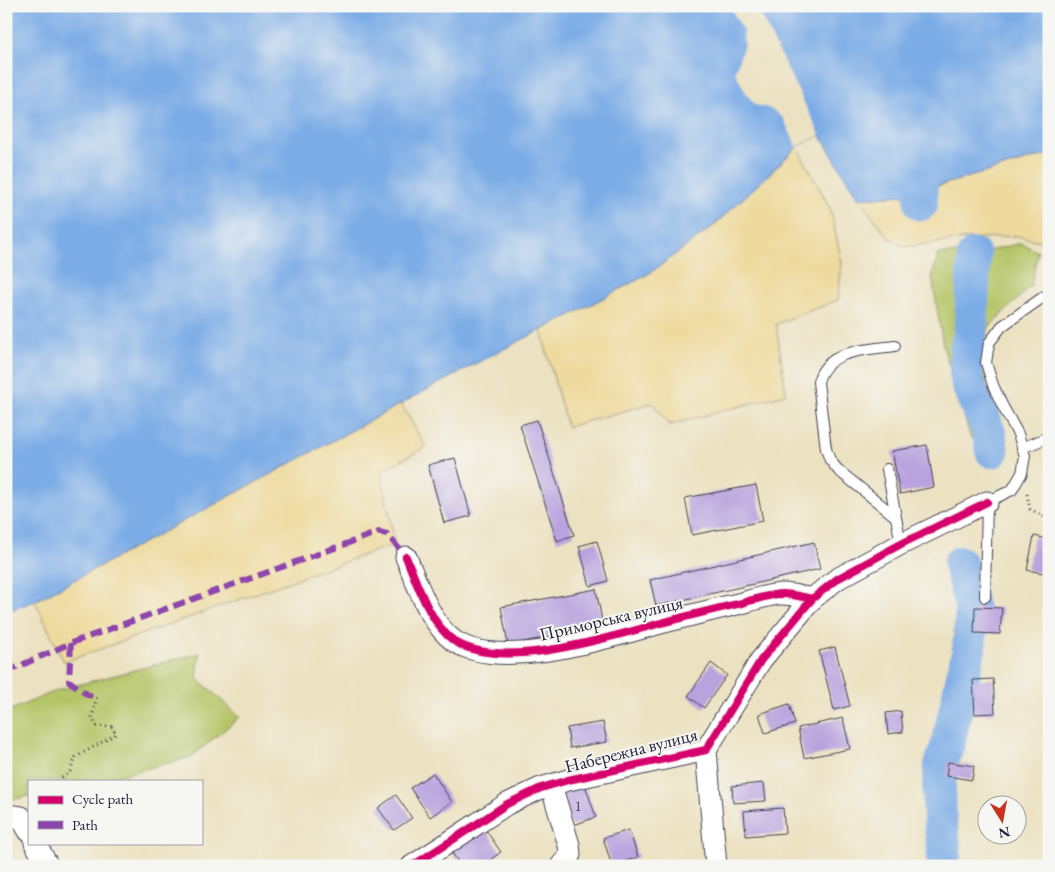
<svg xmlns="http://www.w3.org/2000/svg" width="1055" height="872" font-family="'EB Garamond',serif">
<rect width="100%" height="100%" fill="#f6f6f2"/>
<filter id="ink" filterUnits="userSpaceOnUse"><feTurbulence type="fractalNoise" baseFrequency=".02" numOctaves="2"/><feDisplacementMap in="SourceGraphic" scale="10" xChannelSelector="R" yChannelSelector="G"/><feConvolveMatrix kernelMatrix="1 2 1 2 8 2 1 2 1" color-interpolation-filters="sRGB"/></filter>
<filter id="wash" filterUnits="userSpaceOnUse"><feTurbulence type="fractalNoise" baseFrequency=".0096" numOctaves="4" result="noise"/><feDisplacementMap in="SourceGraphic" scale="20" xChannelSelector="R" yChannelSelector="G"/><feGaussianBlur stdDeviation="1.12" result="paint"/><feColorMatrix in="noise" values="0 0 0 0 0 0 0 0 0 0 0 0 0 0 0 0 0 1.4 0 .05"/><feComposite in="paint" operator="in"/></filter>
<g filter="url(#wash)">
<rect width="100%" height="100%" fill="#ece1c0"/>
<path fill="#b5c466" stroke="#6c7350" d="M1021,243l17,9 -7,34 -42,41 -6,25 5,44 18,48 -4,9h-17l-15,-17 -27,-90 -11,-69 6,-23 47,-2z
M200,653l-3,25 43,39 -49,40 -92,24h-70v15l-23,5v-89l52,-22z"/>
<path fill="#eeda9e" stroke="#887e6c" d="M797,147l33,61 12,54 -4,38 -62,24 10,70 -116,31 -18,-22 -85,24 -26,-96 109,-58 61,-45 55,-51z
M1049,154v89l-32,-7 -52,3 -60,8 -16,-9 -31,-40 48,-3z
M401,404l25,43 -45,24 14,73 -331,118 -29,-61z"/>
<path fill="#7bace6" stroke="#4e6790" d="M6,6h1043v148l-143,41 -48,3 -38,-63 -23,12 -31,30 -55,51 -61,45 -75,40 -87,44 -453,244 -29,11z"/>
<path fill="#ece1c0" d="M730,6h26l64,129 -23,12 -14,-29 -9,-7 -9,-4 -10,-2 -10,-14 -10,-19 5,-15 4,-13 -1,-13z"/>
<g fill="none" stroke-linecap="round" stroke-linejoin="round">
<path stroke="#7bace6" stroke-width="34" d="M921,204v-14
M974,255l-3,74 -5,21v22l2,12 6,16 9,17 7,19 2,15
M943,866l1,-18 -4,-27 -1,-35 2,-21 8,-25 20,-91 3,-39 -12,-47"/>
</g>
<g id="blocks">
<path fill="#b8a3de" d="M537,420l37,115 -17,6 -37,-116z
M927,445l7,42 -34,7 -8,-43z
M455,458l16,58 -27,7 -16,-58z
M756,485l7,36 -71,14 -7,-37z
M1034,536l15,3v35l-22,-4z
M597,541l11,40 -18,5 -11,-40z
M814,542l6,27 -164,37 -6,-26z
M596,589l7,37 -95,19 -7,-38z
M975,607l27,1 -2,26 -26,-1z
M835,647l15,59 -16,4 -15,-59z
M711,663l16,12 -23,33 -16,-12z
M993,679l2,34 -20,1 -2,-34z
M789,704l6,20 -30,9 -6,-19z
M901,711l2,21 -15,2 -2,-21z
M843,718l7,31 -46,9 -6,-30z
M603,722l4,20 -37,6 -3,-20z
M948,762l26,4 -2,14 -26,-4z
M433,773l19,29 -22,15 -20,-29z
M764,783l2,18 -33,2 -1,-17z
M585,785l11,32 -25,9 -11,-33z
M396,795l16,23 -18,12 -16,-22z
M783,808l2,25 -39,3 -2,-25z
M483,826l18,26 -19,14h-21l-11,-16z
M629,830l9,27 -26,9 -9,-28z
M1046,843l3,1v12l-4,-1z"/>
</g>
</g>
<g filter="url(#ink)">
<use href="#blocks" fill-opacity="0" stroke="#403f4f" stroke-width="1"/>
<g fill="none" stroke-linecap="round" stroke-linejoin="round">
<defs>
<path id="lane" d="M895,346c-28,4 -69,3 -77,36l8,67 4,11 8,10 58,47
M1022,448l27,-11
M887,469l14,75
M985,597l2,-95 25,-12 10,-17 3,-17 -7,-22 -16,-29 -9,-20 -7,-22 3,-20 13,-17 47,-33"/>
<path id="street" d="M406,557c11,26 24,67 48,84 46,31 157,-4 207,-18 27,-7 54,-14 81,-20 10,-3 30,-9 40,-9 10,0 21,3 30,5
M706,750l10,116
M551,785l18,60 1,10 -9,11
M6,818l8,-2 7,1 8,14
M35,843l13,23
M412,866l42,-27 53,-35 34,-16 27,-8 138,-30 55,-90 51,-61 25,-20 64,-35 86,-42"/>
</defs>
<use href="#lane" stroke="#403f4f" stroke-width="12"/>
<use href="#street" stroke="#403f4f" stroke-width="23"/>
<path stroke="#403f4f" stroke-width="3" stroke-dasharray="1 4" stroke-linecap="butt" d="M1027,494l3,15 18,10v11h1
M58,781l12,-10 6,-14 40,-23 -4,-7 -16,-1 -4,-9 5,-21"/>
<use href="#lane" stroke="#fff" stroke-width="10"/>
<use href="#street" stroke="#fff" stroke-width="21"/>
<path stroke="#8e44ad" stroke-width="6" stroke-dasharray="12 6" stroke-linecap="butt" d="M71,643l-2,38 19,14 9,1
M6,672l65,-29 308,-111 8,2 19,23"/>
<defs>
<path id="cycleway" d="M406,557c11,26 24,67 48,84 46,31 157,-4 207,-18 27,-7 54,-14 81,-20 10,-3 30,-9 40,-9 10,0 21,3 30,5
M412,866l42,-27 53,-35 34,-16 27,-8 138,-30 55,-90 51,-61 25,-20 64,-35 86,-42"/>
</defs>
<use href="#cycleway" stroke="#f6f6f2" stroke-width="11"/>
<use href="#cycleway" stroke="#d6006c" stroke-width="8"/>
</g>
</g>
<g text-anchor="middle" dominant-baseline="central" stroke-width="4" stroke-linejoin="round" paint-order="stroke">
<g font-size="15" fill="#484264">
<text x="578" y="805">1</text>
</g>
<g font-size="18" fill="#22223b" stroke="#f6f6f2">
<text transform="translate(611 618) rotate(-13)">Приморська вулиця</text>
<text transform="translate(631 750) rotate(-14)">Набережна вулиця</text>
</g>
</g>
<rect width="1055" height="872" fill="none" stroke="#f6f6f2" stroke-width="25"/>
<rect x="28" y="780" width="175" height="65" fill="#f6f6f2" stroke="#a1a1a9"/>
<rect x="38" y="796" width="25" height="8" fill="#d6006c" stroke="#a1a1a9"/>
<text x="72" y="804" font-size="15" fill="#22223b">Cycle path</text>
<rect x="38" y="821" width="25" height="8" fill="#8e44ad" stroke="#a1a1a9"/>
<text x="72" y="830" font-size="15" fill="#22223b">Path</text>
<g transform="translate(1002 820) rotate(169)"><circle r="24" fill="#f6f6f2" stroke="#a1a1a9"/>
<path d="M0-4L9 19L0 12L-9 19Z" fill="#c8321e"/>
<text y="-8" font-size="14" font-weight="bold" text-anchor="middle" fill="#22223b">N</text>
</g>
</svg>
